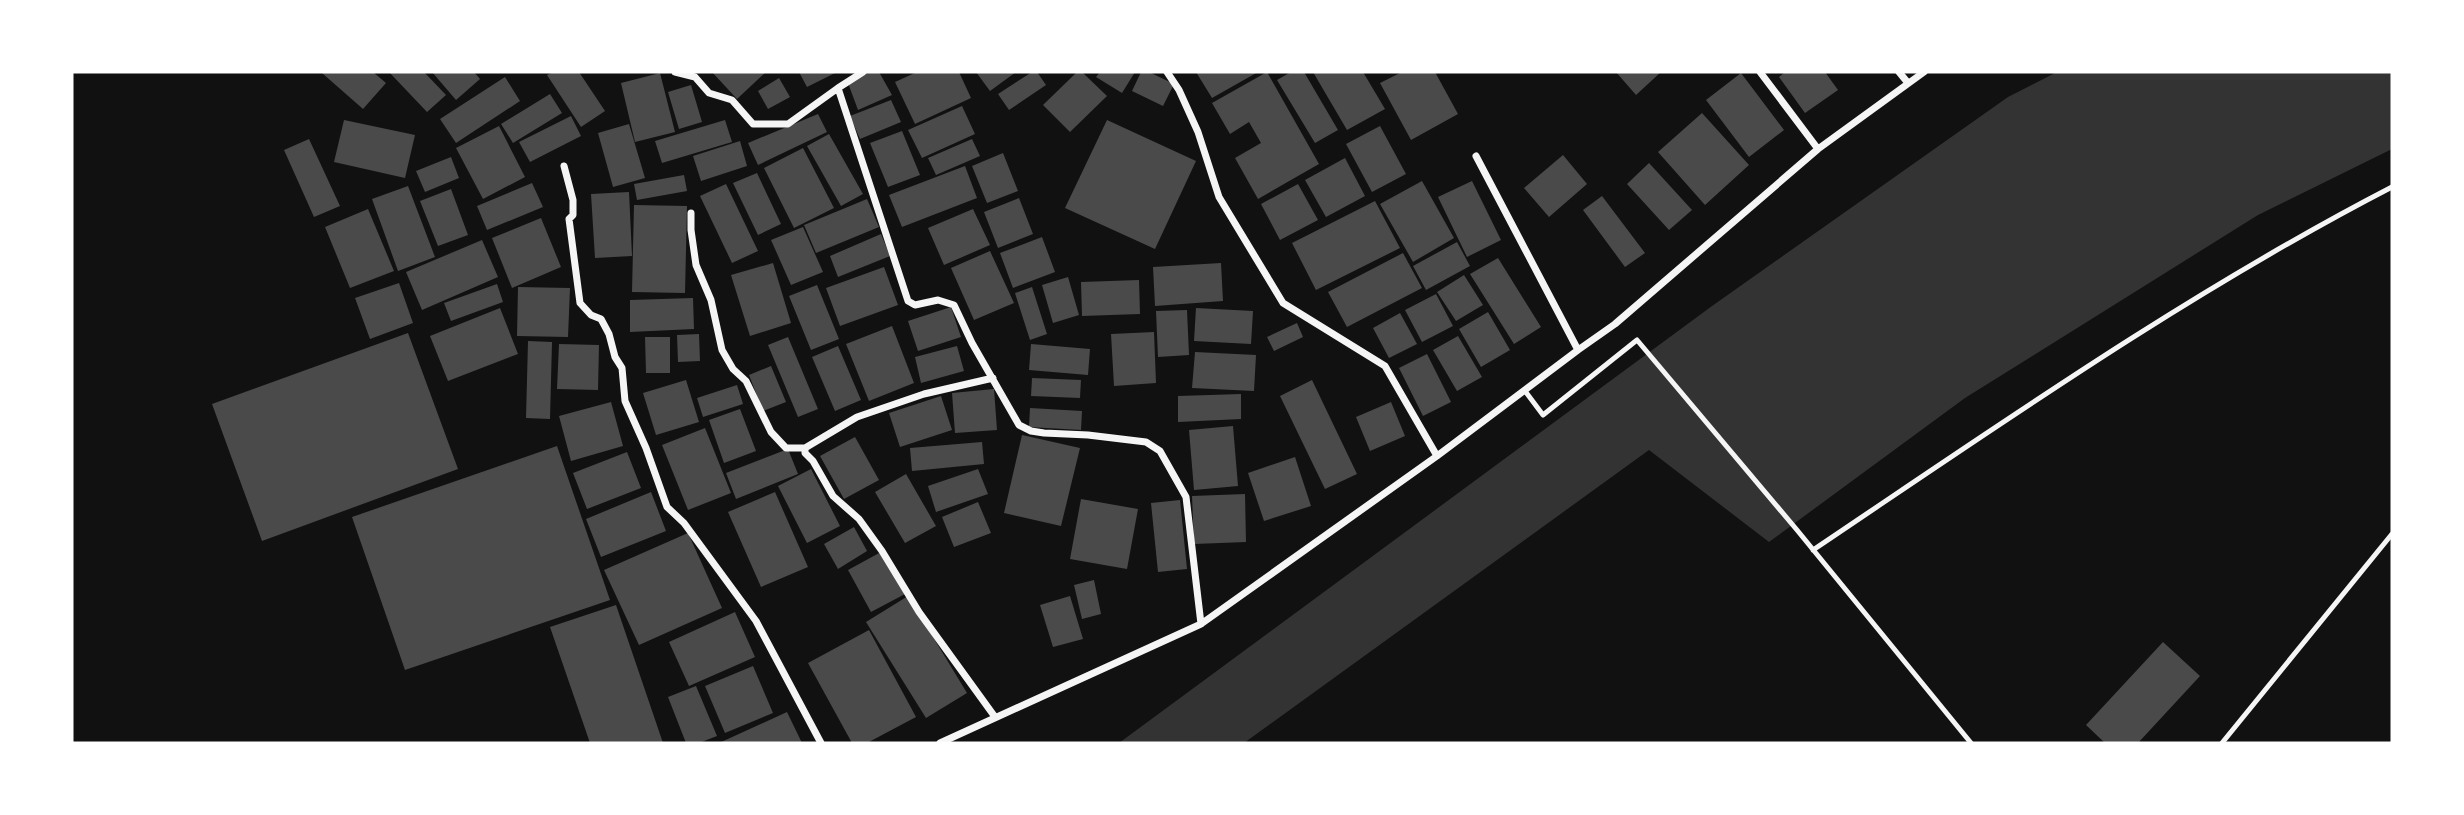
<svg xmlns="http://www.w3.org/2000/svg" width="2464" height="815" font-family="'Asap Condensed',sans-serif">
<rect width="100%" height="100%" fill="#111"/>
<path fill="#333" d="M2057,72h335v77l-134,66 -293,183 -196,144 -120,-92 -405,293h-125l593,-437 296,-209z"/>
<path fill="#4a4a4a" d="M324,72h49l13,11 -23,26 -41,-36z
M389,72h35l22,23 -19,17z
M432,72h42l6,7 -24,21z
M553,72h26l26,39 -24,16 -34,-52z
M712,72h54l-29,27z
M799,72h38l-30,15z
M866,72h13l13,23 -34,15 -10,-27z
M917,72h42l12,26 -56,26 -20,-42z
M976,72h40l-26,19z
M1032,72h5l9,13 -37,25 -11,-16z
M1077,72h5l25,24 -37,36 -27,-27z
M1100,72h35l-13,21 -26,-16z
M1141,72h8l25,12 -11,22 -31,-15z
M1196,72h62l-46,26z
M1267,72l52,92 -61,35 -23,-41 26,-15 -12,-21 -19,12 -18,-31z
M1291,72h13l34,58 -23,13 -38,-63z
M1313,72h50l22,37 -38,21z
M1402,72h33l23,42 -47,26 -31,-57z
M1616,72h45l-25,23z
M1785,72h40l13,18 -33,23 -26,-36z
M660,73l15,59 -40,10 -14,-59z
M1741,73l43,57 -35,27 -43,-57z
M505,77l15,24 -64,42 -16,-24z
M779,78l11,19 -22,12 -10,-18z
M691,85l11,37 -23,7 -11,-37z
M550,94l12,19 -49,30 -12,-19z
M891,100l10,22 -41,17 -10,-23z
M962,106l13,28 -53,24 -14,-28z
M1702,113l47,52 -44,40 -47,-53z
M818,114l9,18 -69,33 -10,-22z
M571,116l10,20 -51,26 -11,-20z
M344,120l71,15 -10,43 -71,-16z
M725,120l7,22 -70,21 -7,-22z
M1107,120l89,41 -41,88 -90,-41z
M629,124l16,54 -32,9 -15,-54z
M499,126l26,51 -42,22 -27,-51z
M1380,126l26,48 -34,18 -26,-48z
M902,131l18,44 -32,12 -18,-44z
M829,134l34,60 -22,12 -34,-60z
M309,139l31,67 -26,11 -30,-67z
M972,139l8,17 -44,19 -8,-17z
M740,141l7,25 -46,15 -8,-25z
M803,148l31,60 -40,20 -30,-60z
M1003,153l15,38 -31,12 -15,-37z
M1563,155l24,29 -38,33 -25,-29z
M451,157l8,21 -34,14 -9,-21z
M1345,158l20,38 -39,21 -21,-37z
M1649,163l43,47 -23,20 -42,-46z
M965,166l12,32 -75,29 -13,-32z
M757,173l24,51 -23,11 -25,-52z
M684,175l3,16 -50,9 -3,-16z
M1422,181l32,57 -41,24 -33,-58z
M1472,181l29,59 -34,17 -29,-60z
M532,183l11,24 -56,23 -10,-24z
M726,184l32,67 -26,12 -32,-67z
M1298,184l20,36 -38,20 -19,-36z
M408,186l27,71 -37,14 -26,-72z
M451,189l17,46 -30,11 -18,-45z
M629,192l3,64 -37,2 -4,-64z
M1602,196l43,57 -20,14 -42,-57z
M1019,198l14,36 -35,14 -14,-36z
M867,199l12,28 -63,26 -12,-28z
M1375,201l25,47 -84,42 -24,-47z
M634,205l53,1 -2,87 -53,-1z
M368,209l26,62 -44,17 -25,-61z
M973,209l17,36 -46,20 -16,-37z
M541,218l20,49 -49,21 -20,-50z
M803,227l20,45 -32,13 -20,-45z
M881,234l9,22 -52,21 -8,-21z
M1042,237l13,35 -42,16 -13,-35z
M482,240l16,37 -76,33 -16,-38z
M1457,242l13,24 -44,24 -13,-24z
M990,251l24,52 -40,17 -23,-52z
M1403,253l19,35 -75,39 -19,-35z
M1498,258l43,69 -27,17 -44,-70z
M773,263l18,60 -41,13 -19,-61z
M1221,263l2,38 -68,5 -2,-39z
M884,267l14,38 -58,21 -14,-38z
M1464,275l19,30 -27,16 -19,-29z
M1068,277l11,38 -26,8 -11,-38z
M1139,280l1,34 -58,2 -1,-34z
M399,283l14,40 -43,16 -15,-41z
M497,284l6,18 -52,19 -7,-18z
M817,285l22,54 -28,11 -22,-54z
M518,287l52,1 -2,49 -51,-1z
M1032,287l15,47 -17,6 -15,-47z
M1436,294l17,32 -31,16 -17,-32z
M693,298l1,31 -64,3v-32z
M951,307l10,30 -43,14 -10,-30z
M500,308l18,46 -70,27 -18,-45z
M1196,308l57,3 -2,33 -57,-3z
M1187,310l2,45 -31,2 -2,-46z
M1488,312l22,38 -29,17 -22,-38z
M1400,313l17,31 -28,14 -16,-30z
M1297,323l6,14 -29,14 -7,-14z
M892,326l22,57 -45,18 -23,-57z
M1154,332l2,51 -42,3 -3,-52z
M408,333l50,136 -196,72 -50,-137z
M699,334l1,27 -22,1 -1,-27z
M1458,336l24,41 -25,14 -24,-41z
M645,337h25v36h-24z
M788,337l30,72 -20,8 -30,-72z
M528,341l24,1 -2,77 -24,-1z
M559,344l40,1 -1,45 -41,-1z
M1031,344l59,5 -2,26 -59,-5z
M838,346l23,54 -26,11 -23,-54z
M957,346l7,25 -43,12 -6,-26z
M1195,352l61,3 -2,36 -62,-3z
M1427,354l24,48 -28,14 -24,-48z
M771,366l15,36 -23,9 -14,-36z
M1032,378l49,2 -1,18 -49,-2z
M686,380l13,42 -43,13 -13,-42z
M1312,380l45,94 -32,15 -45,-93z
M737,385l6,19 -40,13 -6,-19z
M994,389l3,41 -42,3 -3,-40z
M1241,394v25l-63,3v-26z
M941,396l11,34 -52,17 -11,-34z
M611,402l12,44 -52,15 -12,-45z
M1391,402l14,34 -35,15 -14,-34z
M1030,408l52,3 -1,19 -52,-3z
M740,409l16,42 -32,12 -15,-43z
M1233,426l5,60 -44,4 -5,-60z
M705,428l26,65 -43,17 -26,-65z
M1022,435l58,13 -19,78 -57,-13z
M855,437l24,43 -35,19 -24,-43z
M982,442l2,22 -72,7 -2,-23z
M557,446l53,154 -205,70 -53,-153z
M788,449l10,25 -62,25 -10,-26z
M627,452l14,36 -54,21 -14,-36z
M1295,457l16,49 -47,15 -16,-48z
M811,469l29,57 -33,17 -29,-57z
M978,469l10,25 -52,18 -8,-26z
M906,474l30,52 -31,17 -30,-51z
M651,492l15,39 -65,26 -15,-38z
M775,492l33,75 -47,20 -33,-75z
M1245,494l1,48 -52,2 -2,-48z
M1081,499l57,10 -11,60 -57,-10z
M1180,500l7,69 -29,3 -7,-69z
M978,502l13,31 -37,14 -12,-30z
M854,527l13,24 -29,18 -14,-25z
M688,533l34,75 -83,37 -35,-75z
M881,552l24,42 -34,18 -23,-42z
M1094,580l7,34 -19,5 -8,-34z
M908,596l59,97 -41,25 -60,-96z
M1070,596l13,43 -30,8 -13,-42z
M616,605l47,138h-73l-40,-116z
M735,612l20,45 -66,29 -20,-44z
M869,630l47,87 -49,26h-15l-44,-80z
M2163,642l37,34 -62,67h-33l-19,-18z
M753,666l20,47 -48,20 -20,-47z
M696,686l21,50 -18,7h-13l-18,-46z
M787,712l15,31h-83z"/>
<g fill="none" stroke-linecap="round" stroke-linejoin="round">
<path stroke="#f5f5f5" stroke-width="5" d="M1525,391l18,24 94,-75 160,190 174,213
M1813,550c189,-127 376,-258 579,-363
M2222,743l170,-209"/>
<path stroke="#f5f5f5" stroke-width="7" d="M675,72l20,5 14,16 23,7 21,24h35l50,-36
M863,72l-25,16 70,213 7,4 23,-5 16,5 18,38 47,82 12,6 13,2 44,2 58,7 14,9 26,46 15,127
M1167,72l12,18 19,42 21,65 64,106 102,63 52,90
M1760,72l58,77
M1899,72l9,11
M1476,156l102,194
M564,166l9,34v15l-4,4 11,84 11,12 10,4 8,15 6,23 7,11 3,33 21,47 21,59 17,16 72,98 65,122
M691,213v17l5,35 15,35 11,50 11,19 13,12 25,51 15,16h19
M993,378l-69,16 -67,23 -52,31v5l8,8 20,35 26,23 23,32 37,61 76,105
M940,743l261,-119 236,-168 141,-106 37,-26 203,-175 106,-77"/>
</g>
<rect width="2464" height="815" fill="none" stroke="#ffffff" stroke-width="147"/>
</svg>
